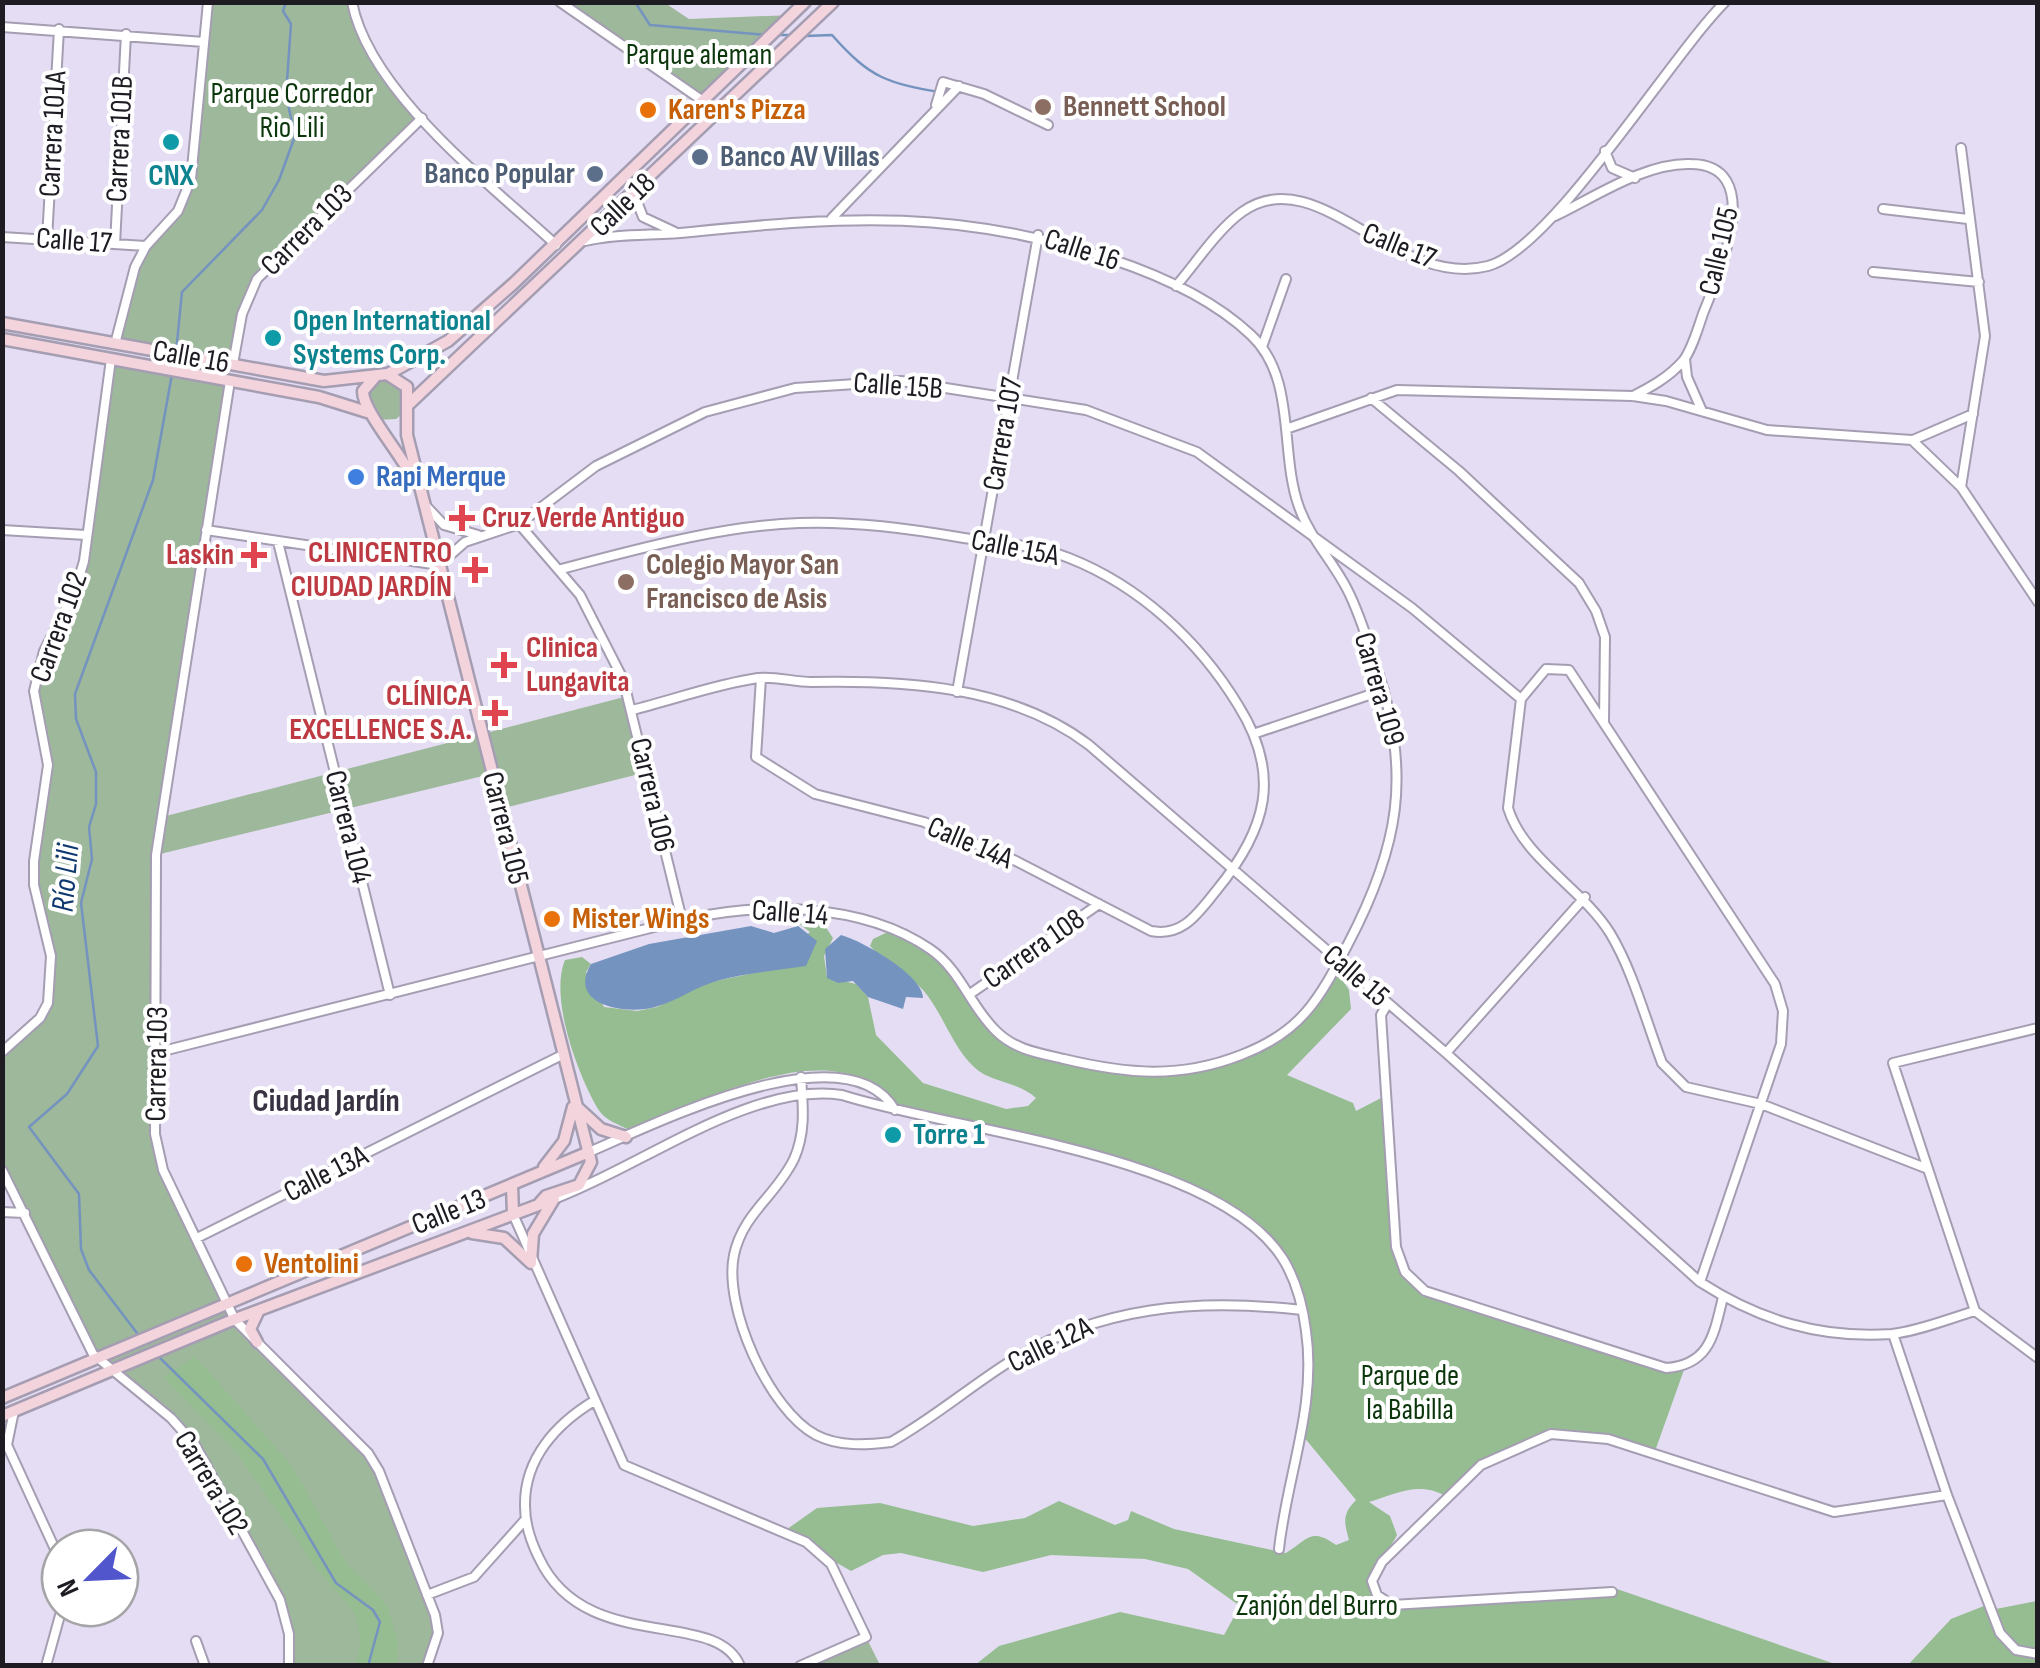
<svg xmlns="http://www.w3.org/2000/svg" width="2040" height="1668" font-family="'Sofia Sans Condensed',sans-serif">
<rect width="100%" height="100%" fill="#e5ddf3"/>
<path fill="#9eb89b" d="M208,3h144l8,32 62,83 -165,161 -10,17 -14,68 -118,-20 20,-77 51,-70z
M560,3h105l24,16 104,-4 -90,86z
M111,359l119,22 -64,435 462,-120 19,76 -147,37 -9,-35 -335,81 -1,279 8,36 72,150 133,133 11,18 59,162 -11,32h-138l-4,-52 -102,-183 -86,-71 -94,-189 -1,-118 38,-34 8,-15 3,-47 -17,-71 14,-120 -12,-46 1,-48 47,-110z
M374,377l28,4 4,30 -10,8 -19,1 -14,-18z
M866,1637l14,28 -80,1z"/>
<path fill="#95bd91" d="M812,922l13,4 8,12 -9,18 3,21 29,7 12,13 8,38 47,48 83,26 22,-3 8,-8c-18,-17 -46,-15 -62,-31 -23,-22 -31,-54 -51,-77 -17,-18 -38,-28 -53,-44l3,-7 19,-9 46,24 56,75 21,17 102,25 96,-6 80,-37 42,-60 14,22 2,19 -64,66 66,28 3,8 29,-15 11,151 10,25 19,19 222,75 38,1 -31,87c-90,-30 -137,-24 -207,43 -27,-17 -51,-3 -78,5l21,14 7,19c-14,27 -41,46 -5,70l222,-17 224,77h-863l24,-19 121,-34 104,23 16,-29 -52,-37 -43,-10 -94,-4 -68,17 -82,-19 -18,2 -32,16 -68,-39 34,-24 63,-5 93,23 52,-8 34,-17 56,24 13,-5 3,-9 43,18 112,24c22,-14 25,-26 50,-8l13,-5c-5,-18 -7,-26 7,-40l-53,-64c6,-56 10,-129 -22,-180 -59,-94 -283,-122 -386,-146 -51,-87 -196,-7 -264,21 -11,-6 -27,-11 -33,-22 -20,-34 -49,-111 -33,-149l17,-3 9,7 -5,8 18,35 33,4 20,-4 48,-24 54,-11 51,-40 -12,-9z
M195,1356l97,110 52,94 43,45 11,37 -1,23h-41l5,-26 -7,-27 -42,-49 -73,-108 -76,-78z
M2037,1601v64l-130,1 44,-47 38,-15 2,6z"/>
<path fill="#7493bf" d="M751,926l23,7 24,-7 19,15 -11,25c-29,4 -58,7 -86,14 -24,6 -42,21 -65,27 -28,8 -89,-1 -64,-43l58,-20z
M841,935c22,6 83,41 82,63l-17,-1 -3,12 -35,-12 -15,-16 -15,2 -11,-5 -2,-29z"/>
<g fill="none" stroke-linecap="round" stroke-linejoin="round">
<path stroke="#7493bf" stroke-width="2.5" d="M635,2l15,23 117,10
M775,35h17
M805,36l27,-1c39,44 55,48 112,58
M176,352l6,-60 80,-82 17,-30 16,-44 -9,-41 5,-71 -8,-13 3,-9
M140,1337l-51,-67 -8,-21 -2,-55 -50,-67 38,-33 31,-48 -17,-143 11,-44 -3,-32 7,-23v-32l-20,-53 -1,-25 78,-214 19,-106
M156,1354l107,105 73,124 37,27 7,12 -12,44"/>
<defs>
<path id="minor" d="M352,2c17,90 138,182 204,243
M560,2l143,99
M2,27l202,15
M936,105l7,-23 41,12 64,31
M1605,151l7,17 23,10
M634,194l9,23 32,15
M1883,209l85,10
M1555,216c40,-19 91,-54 136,-52 76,1 28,110 13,147 -6,16 -11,37 -21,50 -14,16 -32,26 -50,35
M832,218l127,-132
M2,237l144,9
M47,239l12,-210
M115,244l11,-210
M1873,272l106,10
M1176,286c20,-23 41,-56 66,-74 76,-54 152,78 246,54 64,-17 182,-209 237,-264
M115,344l20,-77 11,-21 32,-35 13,-32 17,-177
M1262,347l24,-68
M1685,359l2,18 15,34
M233,364l9,-50 15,-35 165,-161
M230,381l-74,474 -1,279 8,36 72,150 133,133 11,18 56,144 3,18 -11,33
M1371,398l88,73 120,112 17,28 9,26 -1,84
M1286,429l111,-39 236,6 33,5 101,29 145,10 49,47 77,115
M1913,440l60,-26
M1961,487l24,-151 -24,-188
M427,507l17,18 34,10
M519,524l61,71 43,84 59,241
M2,530l84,5
M206,530l233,35 26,-23 54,-18 77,-58 109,-54 90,-24 106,-7 185,29 111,42 215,156 109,91
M278,542l112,453
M561,569c77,-20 158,-43 238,-46 52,-2 108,5 159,14 37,6 76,7 111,21 71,28 130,83 169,147 44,70 29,124 -22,186 -18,22 -33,46 -65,40l-135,-70 -92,-39 -109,-28 -59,-37 5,-79
M957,692l81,-457
M632,710c41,-10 84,-26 126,-32 17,-2 36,4 53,4 94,-2 201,4 278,63l357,308 254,229c59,38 120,57 192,52 27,-3 56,-15 83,-23
M1256,733l128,-43
M970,994l129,-90
M1388,1003l-7,12 15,232 9,25 20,19 241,77c44,-3 48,-34 57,-71
M2,1052l38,-34 8,-15 3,-47 -17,-71v-24l14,-96 -14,-74 10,-40 31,-60 9,-30 27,-202
M159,1052l523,-132c78,-18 179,-18 248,29 31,21 40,57 66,82 19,19 43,22 68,28 63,15 116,20 177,-4 61,-23 78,-56 107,-111 51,-97 64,-170 29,-275 -9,-27 -17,-55 -30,-80 -15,-29 -37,-51 -48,-82 -20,-55 -2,-129 -48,-172 -37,-35 -92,-60 -140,-76 -152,-50 -264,-43 -420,-27 -36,4 -72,1 -106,9
M1446,1053l139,-156
M801,1077c2,29 5,55 -7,82 -18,37 -51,54 -60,96 -11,52 35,155 82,180 23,12 51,10 75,7 41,-23 76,-53 115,-78 91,-58 191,-66 296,-54
M589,1152c64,-27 257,-125 306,-42
M2,1170l91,184 78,64 24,27 85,155 9,34v32
M554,1199c85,-31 198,-118 288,-104 116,37 375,59 441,164 13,21 20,48 23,72 11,75 -19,144 -27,218
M2,1212l23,1
M513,1214l111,251 182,77 25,22 35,73 -66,29
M197,1238l365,-183
M1700,1282l81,-238 2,-33 -8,-27 -206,-314 -23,-1 -25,30 -13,109c15,50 74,80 102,125 23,38 36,88 52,130l24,24 75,17 167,65
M1975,1311l-82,-248 145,-35
M1975,1311l63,47
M1893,1334l54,161 53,138 16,17 22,4
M594,1401c-38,23 -70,58 -69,105 0,18 6,36 14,52 46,98 177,49 201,108
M14,1411l-7,34 53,115
M1612,1592l-220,13 -15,-10 -5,-14 10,-19 99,-97 70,-31 57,5 226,73 113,-17
M427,1595l47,-18 51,-57
M196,1641l9,25
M46,1666l16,-58"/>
<path id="secondary" d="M2,323l322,58 63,-7 20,13v48l184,727 -12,23 -33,11 -8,9
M2,339l317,58 48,15
M388,374l60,-33 65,-57 292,-282
M375,377l-12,14c-1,19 39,64 50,88
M409,404l424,-402
M577,1107l24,22 25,8
M544,1167l20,-26 9,-34
M512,1186l1,28
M472,1233l32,5 27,25
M531,1262l2,-28 21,-35
M257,1342l-7,-13 8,-17
M2,1398l587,-246
M2,1416l228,-95 311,-117"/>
</defs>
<use href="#minor" stroke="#a59db2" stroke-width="12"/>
<use href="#secondary" stroke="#a59db2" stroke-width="15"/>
<use href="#minor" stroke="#fff" stroke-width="8"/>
<use href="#secondary" stroke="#f3d4dc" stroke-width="10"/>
</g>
<g fill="#8d6e63" stroke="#fff" stroke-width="4">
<circle cx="1043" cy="107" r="10"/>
<circle cx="626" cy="582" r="10"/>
</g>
<g fill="#e8710a" stroke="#fff" stroke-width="4">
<circle cx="648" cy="110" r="10"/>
<circle cx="552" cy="919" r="10"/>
<circle cx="244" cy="1264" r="10"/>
</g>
<g fill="#0f9aa8" stroke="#fff" stroke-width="4">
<circle cx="171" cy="142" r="10"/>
<circle cx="273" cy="338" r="10"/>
<circle cx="893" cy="1135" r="10"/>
</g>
<g fill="#5c6f8a" stroke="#fff" stroke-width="4">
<circle cx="700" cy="157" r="10"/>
<circle cx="595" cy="174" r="10"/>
</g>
<circle fill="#3f7fe0" stroke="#fff" stroke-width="4" cx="356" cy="477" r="10"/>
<g fill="#e0444e" stroke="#fff" stroke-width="4">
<path d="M457 503h10v10h10v10h-10v10h-10v-10h-10v-10h10z"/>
<path d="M249 540h10v10h10v10h-10v10h-10v-10h-10v-10h10z"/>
<path d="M470 555h10v10h10v10h-10v10h-10v-10h-10v-10h10z"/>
<path d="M499 650h10v10h10v10h-10v10h-10v-10h-10v-10h10z"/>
<path d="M490 698h10v10h10v10h-10v10h-10v-10h-10v-10h10z"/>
</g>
<g text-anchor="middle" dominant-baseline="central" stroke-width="8" stroke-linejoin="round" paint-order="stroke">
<g font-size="30" fill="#0c370c" stroke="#fff">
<text x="699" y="55">Parque aleman</text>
<text x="292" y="94">Parque Corredor<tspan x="292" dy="34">Rio Lili</tspan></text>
<text x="1410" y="1376">Parque de<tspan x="1410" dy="34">la Babilla</tspan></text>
<text x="1317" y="1606">Zanjón del Burro</text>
</g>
<g font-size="30" font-weight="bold" fill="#785e54" stroke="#fff" text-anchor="start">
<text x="1063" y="107">Bennett School</text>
<text x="646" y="565">Colegio Mayor San<tspan x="646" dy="34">Francisco de Asis</tspan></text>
</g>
<g font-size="30" font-weight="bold" fill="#c56008" stroke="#fff" text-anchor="start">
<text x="668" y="110">Karen's Pizza</text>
<text x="572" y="919">Mister Wings</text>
<text x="264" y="1264">Ventolini</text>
</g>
<g font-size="30" fill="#1e1b23" stroke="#fff">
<text transform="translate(53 134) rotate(-87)">Carrera 101A</text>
<text transform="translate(120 139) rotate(-87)">Carrera 101B</text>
<text transform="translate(623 205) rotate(-44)">Calle 18</text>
<text transform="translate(307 230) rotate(-45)">Carrera 103</text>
<text transform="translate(74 241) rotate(4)">Calle 17</text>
<text transform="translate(1399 246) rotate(22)">Calle 17</text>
<text transform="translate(1082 250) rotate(18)">Calle 16</text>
<text transform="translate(1719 251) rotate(-77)">Calle 105</text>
<text transform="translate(191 357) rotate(10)">Calle 16</text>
<text transform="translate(898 386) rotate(4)">Calle 15B</text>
<text transform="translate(1003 434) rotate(-80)">Carrera 107</text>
<text transform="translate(1015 548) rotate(11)">Calle 15A</text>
<text transform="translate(59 627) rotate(-70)">Carrera 102</text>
<text transform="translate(1379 689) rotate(74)">Carrera 109</text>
<text transform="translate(652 795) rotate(77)">Carrera 106</text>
<text transform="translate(348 827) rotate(76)">Carrera 104</text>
<text transform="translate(505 828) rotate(76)">Carrera 105</text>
<text transform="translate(970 843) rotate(23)">Calle 14A</text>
<text transform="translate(790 913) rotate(4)">Calle 14</text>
<text transform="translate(1034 949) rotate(-35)">Carrera 108</text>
<text transform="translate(1356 976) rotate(41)">Calle 15</text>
<text transform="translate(157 1064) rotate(-89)">Carrera 103</text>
<text transform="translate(326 1174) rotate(-27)">Calle 13A</text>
<text transform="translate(449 1212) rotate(-22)">Calle 13</text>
<text transform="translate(1050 1345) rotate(-26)">Calle 12A</text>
<text transform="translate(211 1483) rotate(59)">Carrera 102</text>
</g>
<g font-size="30" font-weight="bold" fill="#4e5e75" stroke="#fff" text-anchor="start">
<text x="720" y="157">Banco AV Villas</text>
<text x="575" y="174" text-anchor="end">Banco Popular</text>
</g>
<g font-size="30" font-weight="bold" fill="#0d838f" stroke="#fff" text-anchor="start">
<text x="171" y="176" text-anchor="middle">CNX</text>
<text x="293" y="321">Open International<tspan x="293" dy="34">Systems Corp.</tspan></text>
<text x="913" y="1135">Torre 1</text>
</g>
<g font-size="30" font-weight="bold" fill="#366cbe" stroke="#fff" text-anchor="start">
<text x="376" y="477">Rapi Merque</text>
</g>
<g font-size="30" font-weight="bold" fill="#be3a42" stroke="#fff" text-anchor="end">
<text x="482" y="518" text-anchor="start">Cruz Verde Antiguo</text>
<text x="452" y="553">CLINICENTRO<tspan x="452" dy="34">CIUDAD JARDÍN</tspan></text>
<text x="234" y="555">Laskin</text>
<text x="526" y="648" text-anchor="start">Clinica<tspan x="526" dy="34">Lungavita</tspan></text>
<text x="472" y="696">CLÍNICA<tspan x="472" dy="34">EXCELLENCE S.A.</tspan></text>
</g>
<g font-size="32" font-style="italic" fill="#0e386f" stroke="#fff">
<text transform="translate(66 878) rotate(-85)">Río Lili</text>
</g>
<g font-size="32" font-weight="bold" fill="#393243" stroke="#fff">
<text x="326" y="1101">Ciudad Jardín</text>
</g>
</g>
<rect width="2040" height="1668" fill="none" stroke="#1e1b23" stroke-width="10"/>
<g transform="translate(90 1578) rotate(246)"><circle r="48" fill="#ffffff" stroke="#a5a4a7" stroke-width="2.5"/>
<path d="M0-8L18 38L0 25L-18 38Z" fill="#5256cd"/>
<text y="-15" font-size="28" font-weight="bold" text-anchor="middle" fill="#1e1b23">N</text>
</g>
</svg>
